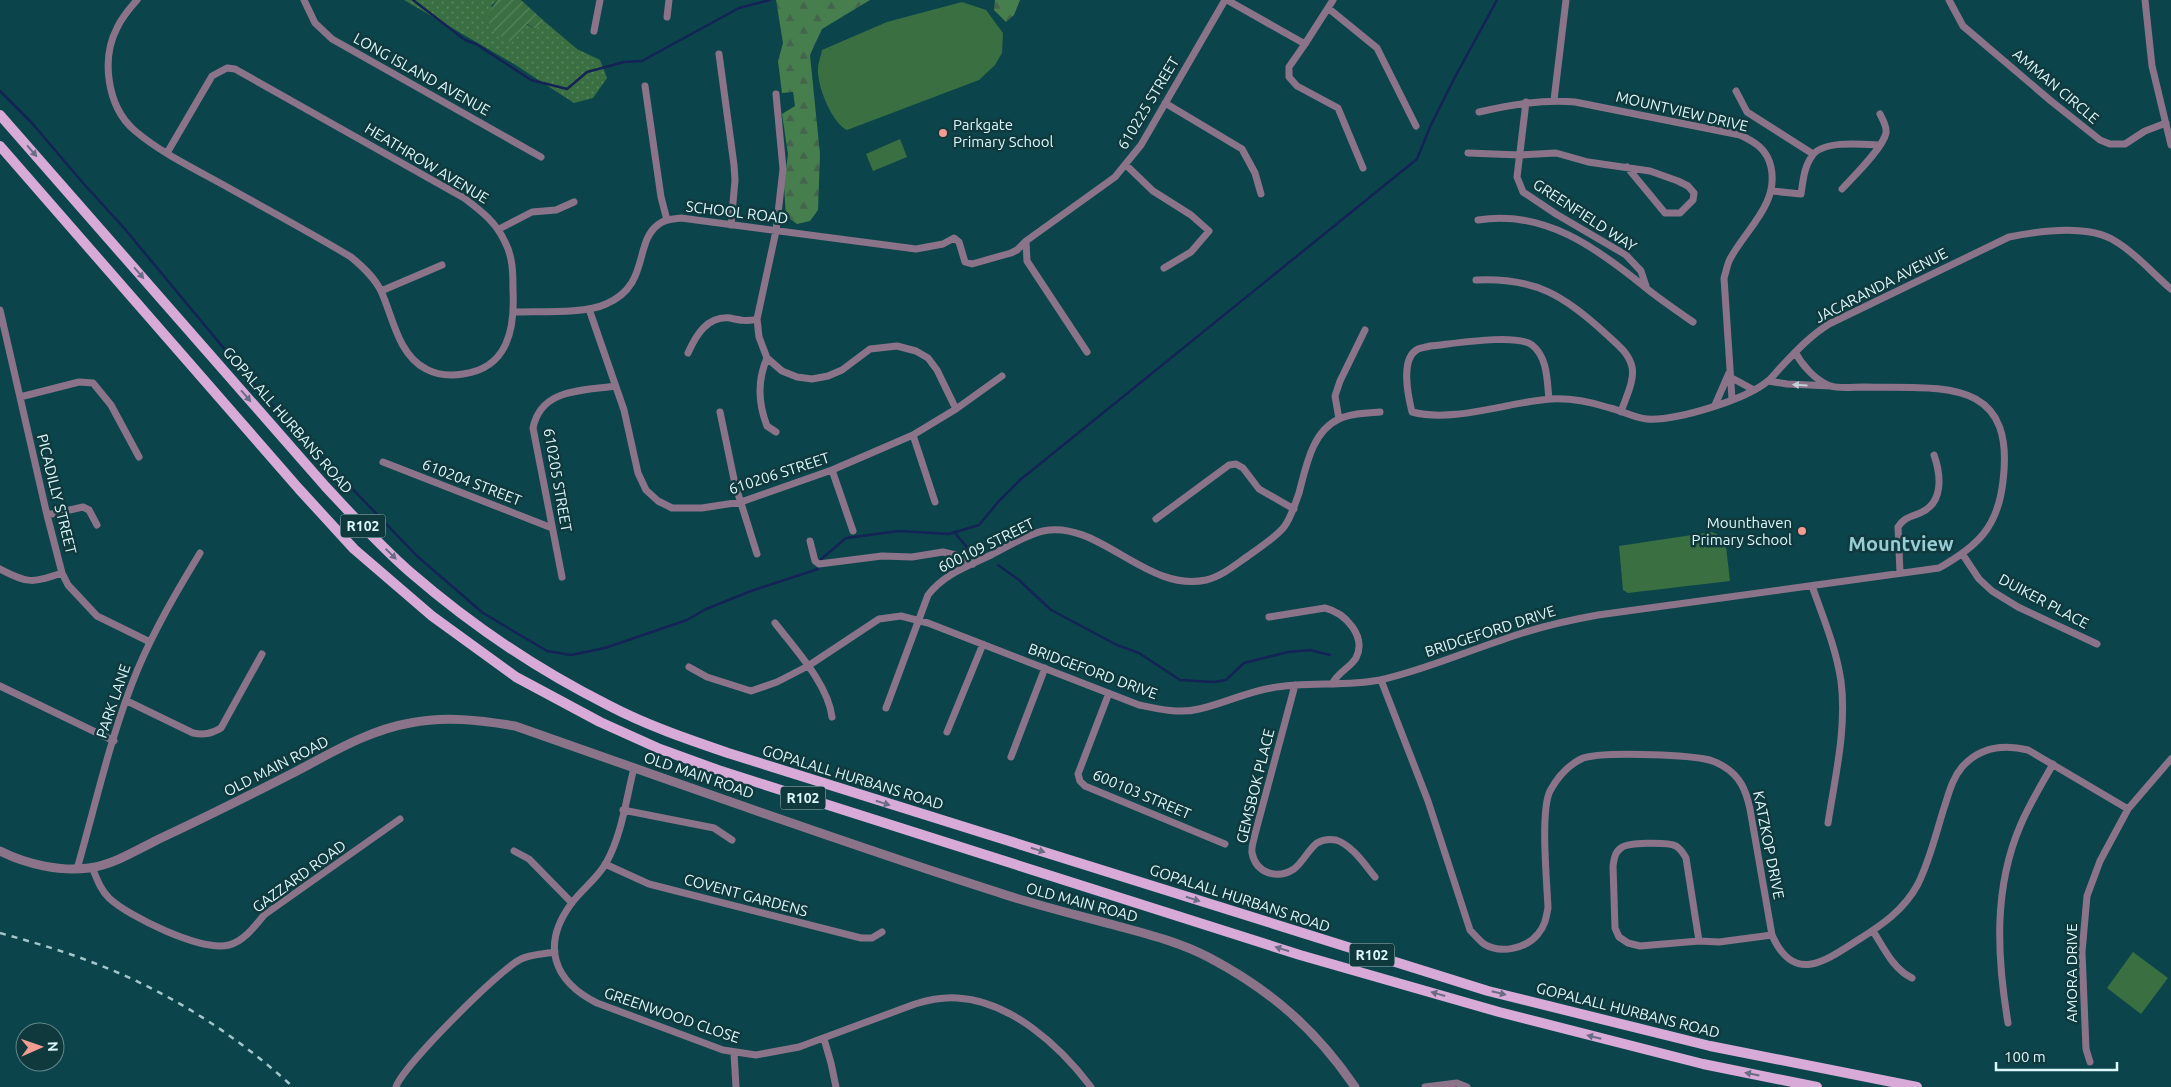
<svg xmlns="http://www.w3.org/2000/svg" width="2171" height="1087" font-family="Ubuntu,sans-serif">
<defs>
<pattern id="grass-dots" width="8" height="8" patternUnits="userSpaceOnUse" patternTransform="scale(1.25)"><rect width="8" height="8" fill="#3a6f41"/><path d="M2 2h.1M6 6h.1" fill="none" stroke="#56845d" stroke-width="1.8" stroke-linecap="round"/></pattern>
<pattern id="forest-firs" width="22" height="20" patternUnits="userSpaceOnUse" patternTransform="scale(1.25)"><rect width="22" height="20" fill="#477e4d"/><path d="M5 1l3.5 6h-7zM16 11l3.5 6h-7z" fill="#44644c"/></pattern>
<pattern id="garden-furrows" width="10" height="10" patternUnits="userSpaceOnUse" patternTransform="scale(1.25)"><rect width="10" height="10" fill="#3a6f41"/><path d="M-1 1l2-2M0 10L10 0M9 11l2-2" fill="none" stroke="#56845d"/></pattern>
</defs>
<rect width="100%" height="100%" fill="#0b454b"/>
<path fill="url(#grass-dots)" d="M404,0h93l-6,6 44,23 9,-8 33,28 23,11 7,18 -14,20 -19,5 -60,-39z"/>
<path fill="url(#forest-firs)" d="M776,0h94l-48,29 -12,26 10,99 -2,56 -8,11 -13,3 -11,-8 -2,-30 4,-32 -6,-40 13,-8 -2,-14 -11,1 -4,-32 5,-18z
M995,0h25l-6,15 -8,7 -12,-12z"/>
<path fill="url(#garden-furrows)" d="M497,0h24l23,21 -9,8 -8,-5 -15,19 -20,-13 -6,-13z"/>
<path fill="#3a6f41" d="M962,2l24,8 17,23 -1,20 -7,12 -16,15 -132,50c-15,-7 -30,-44 -29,-61 0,-6 3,-13 4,-19l65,-28z
M900,139l7,18 -34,14 -7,-17z
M1712,532l13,6 5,43 -102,12 -5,-3 -4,-44z
M2133,952l35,26 -27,36 -34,-26z"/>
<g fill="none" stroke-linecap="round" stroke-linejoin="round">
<path stroke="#132355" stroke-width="2.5" d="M413,0l52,40 11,4 55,36 36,9 20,-17 37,-10 18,-1 97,-53 31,-8
M0,91l32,32 51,60 41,45 142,171 151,157 66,57 64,38 24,4 34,-7 82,-28 19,-11 45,-18 67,-22
M954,532l18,21
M819,561l27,-23 53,-7 50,3 30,-9 20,-24 21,-21 397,-321 13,-32 25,-50 42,-77
M998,565l21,15 32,30 66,35 22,8 41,27 34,2 12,-2 18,-17 44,-11 22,-2 20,5"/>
<path stroke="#8b748a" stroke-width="7" d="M137,0c-8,9 -15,17 -20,28 -16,31 -10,78 17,102 28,24 63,40 95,58 41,23 82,45 122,69 12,10 23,20 30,34 12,26 17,64 45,78 11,6 25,7 37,5 45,-6 52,-45 50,-84 0,-16 0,-33 -8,-48 -9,-20 -24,-31 -41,-44l-229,-129 -8,-1 -15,8 -45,77
M304,0l11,23 17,16 209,118
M1227,0l78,44 28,-44
M1949,0l14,26 88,75 49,39 10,4h15l20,-13 21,-8
M2145,0l7,66 19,79
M1328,8l49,40 39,78
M667,17l2,-17
M594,31l6,-31
M1305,44l-16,23v10l8,9 41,22 25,60
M719,54l15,111 1,15 -4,45
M645,86l16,111 6,23
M1736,91l11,21 66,42
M776,94l7,75 -7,62 -19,88 2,18 8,21 15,13 15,6 15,2 16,-3 14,-6 28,-21 27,-3 19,5 12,7 9,12 19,39
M1554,100l12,-100
M1526,102l-9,75 6,15 33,22 70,41 15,16 6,18
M1165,103l77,46 13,24 6,21
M1479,112c32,-7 63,-13 96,-10l165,33c15,7 27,14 31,32 8,37 -25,62 -41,92 -3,6 -4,13 -6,19l8,121
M1468,153l52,2 36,-2 32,9 62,9 28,10 10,5 6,7 -1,7 -13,13h-15l-38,-46
M1126,165l27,26 38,24 18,16 -18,21 -27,16
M1842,189c11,-12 41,-41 44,-56 1,-7 -3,-13 -6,-19
M1772,191l29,3c2,-13 3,-27 11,-38 10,-16 50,-12 67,-11
M1478,220c66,-11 119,28 168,68 15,12 31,23 47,34
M499,229l33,-17 24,-2 18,-8
M1476,280c59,-3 89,16 130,54 11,10 23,19 26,33 3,14 -7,32 -11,45
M381,291l61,-26
M589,309l35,101 14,63 8,17 12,11 14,7h30l39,-6 91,-32 81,-35 43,-26 46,-33
M0,310l47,205 15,58 6,12 29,31 53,26
M514,312c25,-1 71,2 92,-8 45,-19 27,-62 53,-80 6,-5 14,-5 22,-6l235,31 27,-5 11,-6 5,4 6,20 7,2 39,-11 6,-3 9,-9
M1087,352l-60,-91 -1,-20 89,-64 26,-32 84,-145
M688,353c8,-18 19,-37 42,-35 9,2 18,4 27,1
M767,358c-10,23 -9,45 0,68l9,6
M1730,377l24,13
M1768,381l19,3 44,2
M20,397l59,-15 14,1 18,22 28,52
M1549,399c-2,-17 -1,-42 -17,-54 -16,-12 -80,-1 -102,1 -4,1 -9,2 -12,3 -18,9 -10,47 -6,63 42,11 96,-10 139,-13 20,-1 40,3 59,9 13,3 24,10 37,11 29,2 98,-19 121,-38 5,-4 9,-10 13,-14 15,-16 29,-31 48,-43l180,-87c30,-6 79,-13 106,4 21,12 38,33 56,48
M1715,405l14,-32
M720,412l15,72 22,70
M1339,419l-4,-23 5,-15 25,-51
M913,435l22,67
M383,462l169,66
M832,470l21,61
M47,515l36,-8 6,3 8,15
M1156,519l73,-54 7,-1 7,4 16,21 35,20
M810,541l5,20 4,3 63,-8 30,1 31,-5 17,4 13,8
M1963,555l16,24 13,12 26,16 79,37
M0,569c29,15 32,14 62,4
M1900,573l-2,-46c5,-9 13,-10 22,-14 24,-10 21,-38 14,-58
M562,577l-29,-149c8,-40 50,-37 82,-42
M1812,586c11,31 24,62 29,95 6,47 -6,96 -13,142
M1269,617l56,-9c20,5 42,28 31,50 -6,10 -17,13 -24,26
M775,623c20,26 53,61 57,94
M689,667l18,10 44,14 26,-9 31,-16 71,-47 22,-3 27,7 211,82c19,4 40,9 60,4 24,-5 47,-17 72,-21 36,-7 73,-1 109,-8 41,-9 80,-26 119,-39 32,-12 65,-20 99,-26l341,-47c39,-22 59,-41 64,-87 13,-106 -63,-92 -139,-94 -10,0 -24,2 -34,-1 -15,-6 -28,-21 -35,-34
M1381,680l47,121 42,129c4,4 9,10 14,14 16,10 42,5 54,-10 7,-8 8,-16 10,-26 -1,-25 -8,-97 2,-117 7,-13 17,-25 31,-32 18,-8 102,-4 124,0 6,1 13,4 18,7 17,10 23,24 27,43l22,126c22,50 53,26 86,5 24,-15 46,-30 60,-56 12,-24 18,-51 26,-76 5,-15 8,-29 18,-41 18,-20 41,-23 66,-17l100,59
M1295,685l-40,149c-1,6 -4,13 -3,19 4,20 25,27 42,16 9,-7 14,-19 23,-26 5,-3 13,-4 19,-3 16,5 29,25 39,37
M0,686l114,55
M1109,693l-31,81 2,7 5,5 140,58
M127,701l66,32c11,2 18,1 28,-5l41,-74
M886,708l42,-113c16,-21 40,-29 63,-40 16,-8 34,-20 52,-24 56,-12 103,62 163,49 16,-4 29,-15 42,-24 12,-9 26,-17 36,-29 7,-9 11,-23 15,-34 7,-26 13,-62 40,-74 12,-6 28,-6 41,-7
M947,732l36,-88
M1011,757l34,-89
M634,768c-8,31 -12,67 -28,95 -9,16 -24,26 -35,41 -30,41 -18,77 26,99l126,47 33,5 43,-8 116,-43c13,-4 28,-7 42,-6 54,3 103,48 134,89
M623,810l91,18 18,12
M514,851l15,8 43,44
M605,864l44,20 212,54h11l10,-6
M92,867c5,12 8,22 17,31 20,19 93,54 120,47 15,-4 26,-19 35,-30l136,-96
M77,869c19,-66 34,-135 60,-198 17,-41 40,-80 63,-118
M1873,931c11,17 20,38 39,47
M1699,941l-13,-83c-3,-5 -5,-9 -10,-12 -8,-4 -49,-4 -55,2 -6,4 -7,11 -8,18l2,62 4,9 9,6 12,3 59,-5 20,1 53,-7
M2008,1023c-11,-66 -15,-135 13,-199 9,-21 21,-40 32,-60
M824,1039l7,24 5,24
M734,1053l2,34
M2090,1062l-4,-13 -4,-97 5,-56 13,-35 28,-52 43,-50
M396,1087c6,-20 105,-119 125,-128 10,-5 23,-5 34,-7
M1425,1087l32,-4 10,4"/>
<path stroke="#8b748a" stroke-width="9" d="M0,851c26,13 60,21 89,17 24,-3 48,-18 70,-29 45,-21 91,-44 136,-67 36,-19 74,-42 115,-49 35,-7 70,-3 105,3 160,56 320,114 482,166 38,13 77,22 117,33 33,9 66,17 96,33 62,33 106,72 145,129"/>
<path stroke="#d8aad7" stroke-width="10" d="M0,115l325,371c28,30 55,60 85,86 60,52 128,98 198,133 38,20 79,34 120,48l760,238 222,55 207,41
M0,146l299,343 55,60 78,67 84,61 84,45 60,27 58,21 582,185 199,57 204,52 114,23"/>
<path stroke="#a2c6ca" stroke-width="2.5" stroke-dasharray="6 6" stroke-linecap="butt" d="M0,933c32,9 64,18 94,30 74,28 141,71 199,124"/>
</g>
<defs><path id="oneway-solid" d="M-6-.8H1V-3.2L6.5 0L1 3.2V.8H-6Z" transform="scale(1.25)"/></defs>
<g fill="#6a6c83">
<use href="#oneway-solid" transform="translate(32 151) rotate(49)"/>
<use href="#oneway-solid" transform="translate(139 273) rotate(49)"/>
<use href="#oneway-solid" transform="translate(246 396) rotate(49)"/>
<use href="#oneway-solid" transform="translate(391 554) rotate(44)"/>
<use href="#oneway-solid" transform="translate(883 803) rotate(17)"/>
<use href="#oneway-solid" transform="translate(1038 850) rotate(17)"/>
<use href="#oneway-solid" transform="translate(1193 899) rotate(18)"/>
<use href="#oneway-solid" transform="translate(1282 949) rotate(-162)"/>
<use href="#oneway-solid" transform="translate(1499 993) rotate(14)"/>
<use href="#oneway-solid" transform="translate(1438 994) rotate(-164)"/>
<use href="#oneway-solid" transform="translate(1594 1037) rotate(-166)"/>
<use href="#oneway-solid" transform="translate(1752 1074) rotate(-169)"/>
</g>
<use fill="#c4d0da" href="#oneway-solid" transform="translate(1800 385) rotate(-176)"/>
<g fill="#f59c92" stroke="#10393e" stroke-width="2">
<circle cx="943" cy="133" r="5"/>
<circle cx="1802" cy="531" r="5"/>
</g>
<g text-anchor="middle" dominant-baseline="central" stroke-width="5" stroke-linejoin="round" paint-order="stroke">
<g fill="#10393e" stroke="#a0bfc3" stroke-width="1">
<rect x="340.5" y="514.5" width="45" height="23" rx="4"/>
<rect x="780.5" y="786.5" width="45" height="23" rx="4"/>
<rect x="1349.5" y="943.5" width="45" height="23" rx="4"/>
</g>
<g font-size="14" font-weight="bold" fill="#ddf8fc">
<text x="363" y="526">R102</text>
<text x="803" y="798">R102</text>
<text x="1372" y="955">R102</text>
</g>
<g font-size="15" fill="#ddf8fc" stroke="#10393e">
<text transform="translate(422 74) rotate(29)">LONG ISLAND AVENUE</text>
<text transform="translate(2056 86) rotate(40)">AMMAN CIRCLE</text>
<text transform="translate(1148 103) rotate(-59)">610225 STREET</text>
<text transform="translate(1682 111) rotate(13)">MOUNTVIEW DRIVE</text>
<text transform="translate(427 163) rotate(31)">HEATHROW AVENUE</text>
<text transform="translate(737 212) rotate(7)">SCHOOL ROAD</text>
<text transform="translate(1585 215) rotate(33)">GREENFIELD WAY</text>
<text transform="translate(1881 285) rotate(-27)">JACARANDA AVENUE</text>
<text transform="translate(288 420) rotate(49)">GOPALALL HURBANS ROAD</text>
<text transform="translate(779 473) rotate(-18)">610206 STREET</text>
<text transform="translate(558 480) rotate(80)">610205 STREET</text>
<text transform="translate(472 482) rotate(21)">610204 STREET</text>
<text transform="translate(57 494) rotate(76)">PICADILLY STREET</text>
<text transform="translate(986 545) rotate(-26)">600109 STREET</text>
<text transform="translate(2044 601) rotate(28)">DUIKER PLACE</text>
<text transform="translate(1490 631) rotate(-18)">BRIDGEFORD DRIVE</text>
<text transform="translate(1093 671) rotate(20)">BRIDGEFORD DRIVE</text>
<text transform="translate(113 701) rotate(-71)">PARK LANE</text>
<text transform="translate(276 766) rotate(-27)">OLD MAIN ROAD</text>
<text transform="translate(699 775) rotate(19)">OLD MAIN ROAD</text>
<text transform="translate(853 777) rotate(17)">GOPALALL HURBANS ROAD</text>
<text transform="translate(1255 786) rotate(-76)">GEMSBOK PLACE</text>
<text transform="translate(1142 794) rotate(23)">600103 STREET</text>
<text transform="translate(1769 845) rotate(79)">KATZKOP DRIVE</text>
<text transform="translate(299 876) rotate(-36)">GAZZARD ROAD</text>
<text transform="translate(746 895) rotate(15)">COVENT GARDENS</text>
<text transform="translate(1240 898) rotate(18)">GOPALALL HURBANS ROAD</text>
<text transform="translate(1082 902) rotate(15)">OLD MAIN ROAD</text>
<text transform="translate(2071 973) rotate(-90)">AMORA DRIVE</text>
<text transform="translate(1628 1010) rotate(14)">GOPALALL HURBANS ROAD</text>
<text transform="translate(672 1015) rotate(19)">GREENWOOD CLOSE</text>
</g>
<g font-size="15" fill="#ddf8fc" stroke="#10393e" text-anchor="start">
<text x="953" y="124">Parkgate<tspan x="953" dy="17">Primary School</tspan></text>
<text x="1792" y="522" text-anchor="end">Mounthaven<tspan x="1792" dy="17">Primary School</tspan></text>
</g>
<g font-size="20" font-weight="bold" fill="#97cdd4" stroke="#10393e">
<text x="1901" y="543">Mountview</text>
</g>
</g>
<g transform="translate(40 1047) rotate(88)"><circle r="24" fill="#10393e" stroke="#62858a"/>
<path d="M0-4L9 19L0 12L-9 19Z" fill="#f59c92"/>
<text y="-8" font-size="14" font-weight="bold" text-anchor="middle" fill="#ddf8fc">N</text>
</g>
<path d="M1996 1062v8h121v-8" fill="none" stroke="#ddf8fc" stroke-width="2.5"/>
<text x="2004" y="1062" font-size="15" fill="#ddf8fc" stroke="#10393e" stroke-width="4" paint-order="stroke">100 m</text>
</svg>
